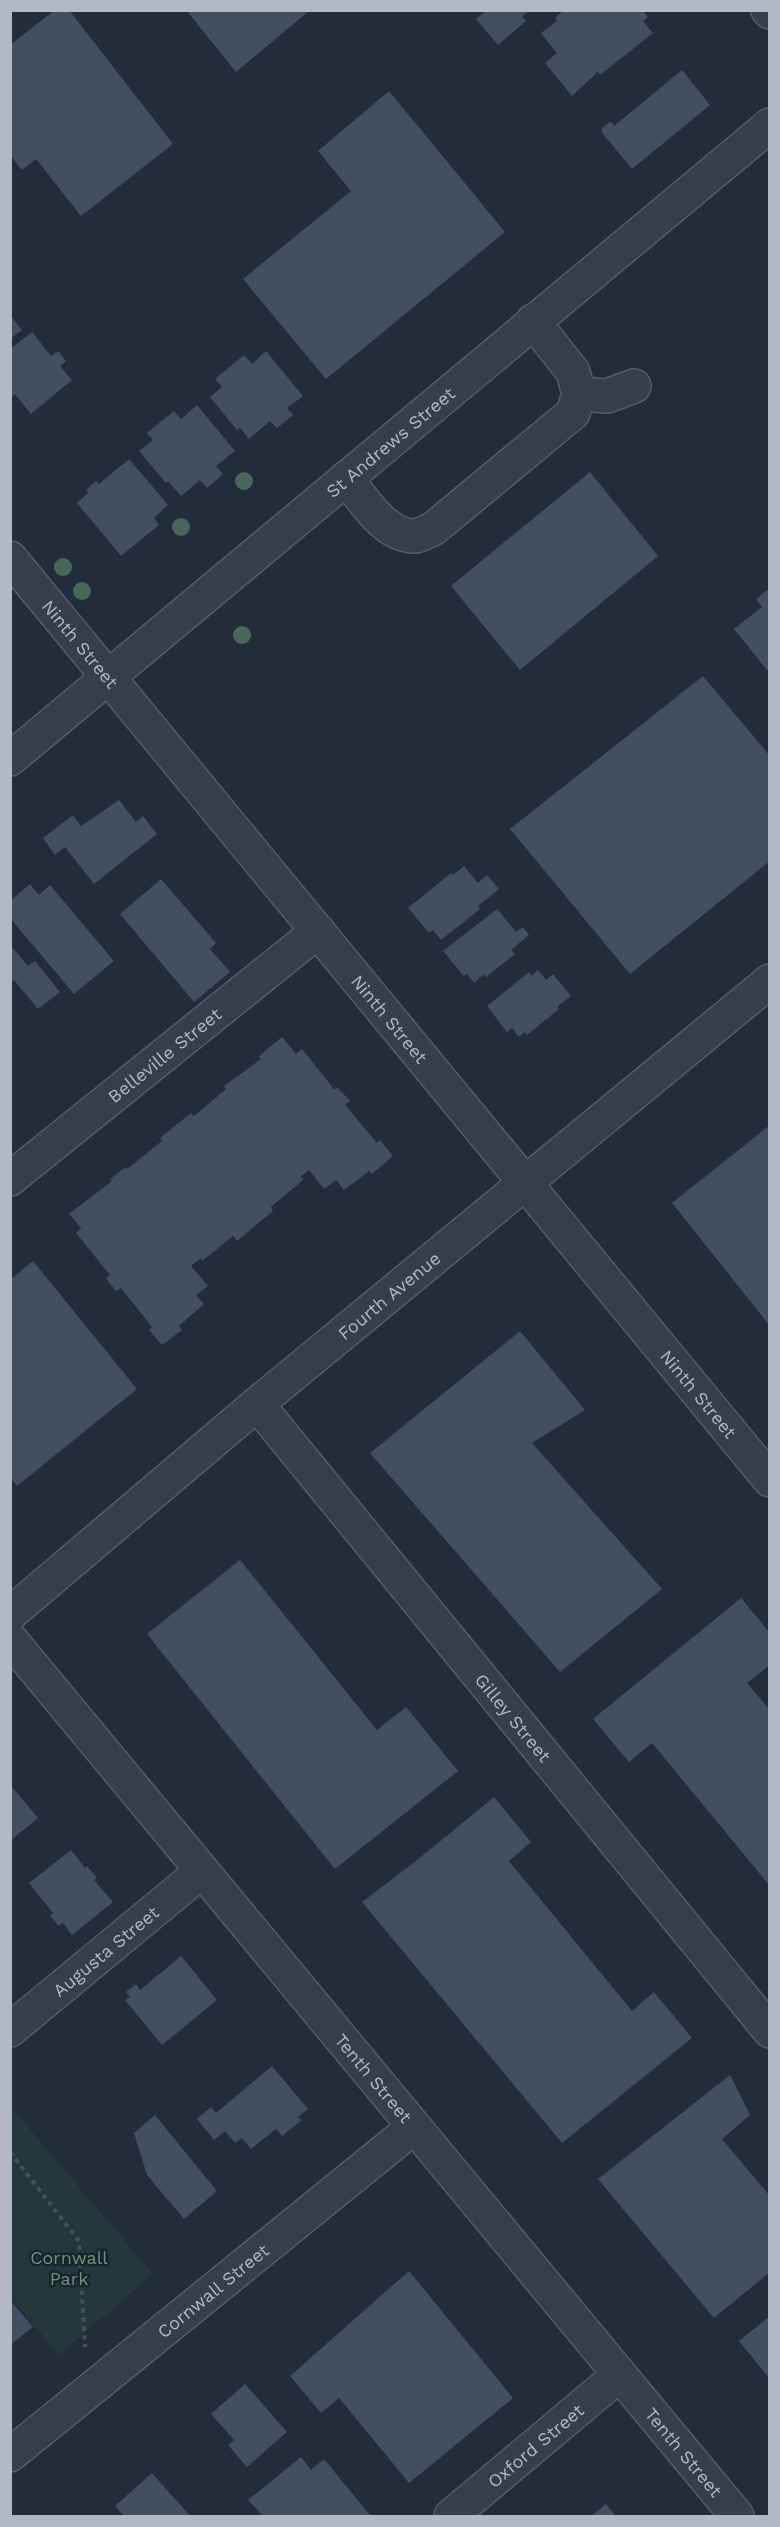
<svg xmlns="http://www.w3.org/2000/svg" width="780" height="2527" font-family="'Work Sans',sans-serif">
<rect width="100%" height="100%" fill="#222c3b"/>
<path fill="#24383c" d="M11,2107l142,167 -94,81 -48,-57z"/>
<path fill="#434f60" d="M55,10h14l104,134 -92,72 -45,-57 -14,11 -12,-15v-110z
M186,10h124l-74,62z
M482,10h47l-7,7 4,4 -28,24 -22,-26 8,-6z
M564,10h78l6,7 -5,4 10,12 -53,42 -2,-3 -26,24 -27,-33 12,-10 -16,-20 16,-12 -2,-3z
M682,70l28,35 -78,64 -29,-35 -2,-5 10,-8 3,5z
M389,91l116,141 -179,147 -83,-100 108,-88 -33,-40z
M10,315l12,15 -12,9z
M32,332l19,24 7,-5 8,10 -6,5 12,14 -41,34 -16,-20 -5,4v-49z
M266,351l37,45 -16,12 6,7 -16,13 -7,-7 -21,18 -9,-11 -3,2 -27,-33 12,-10 -7,-8 29,-24 8,9z
M197,405l38,46 -19,15 7,8 -16,14 -7,-8 -19,16 -13,-15 -2,2 -27,-32 14,-11 -6,-7 27,-22 7,8z
M129,459l39,46 -14,13 5,7 -38,31 -44,-53 11,-10 -2,-3 10,-9 3,3z
M590,472l68,84 -138,114 -69,-84z
M770,588v80l-3,2 -33,-41 28,-22 -6,-8z
M703,676l67,80v105l-140,113 -120,-145z
M119,800l17,22 7,-6 14,18 -63,50 -29,-37 -10,8 -12,-17 30,-23 8,11z
M464,866l14,17 9,-8 12,14 -21,17 2,3 -39,31 -8,-10 -4,3 -21,-25 43,-35 2,2z
M161,879l55,64 -6,6 20,23 -36,30 -74,-88z
M30,884l9,11 11,-10 64,76 -40,33 -64,-76v-17z
M497,909l19,23 7,-5 6,8 -18,15 4,4 -29,23 -2,-3 -10,9 -7,-9 -3,2 -21,-25z
M10,945l18,21 7,-5 25,31 -22,17 -24,-29 -4,3z
M538,970l8,10 7,-6 18,22 -13,10 1,3 -32,26 -2,-3 -6,5 -7,-9 -5,4 -20,-26 42,-34 2,4z
M282,1037l14,17 6,-5 32,40 4,-1 12,13 -5,4 32,38 3,-3 13,16 -21,18 -3,-3 -25,19 -8,-10 -12,9 -15,-19 -9,7 4,2 -33,28 2,4 -36,30 -4,-5 -31,25 -1,-3 -10,8 17,20 -12,9 8,9 -25,22 3,4 -20,15 -13,-15 3,-3 -31,-39 -5,3 -10,-12 4,-4 -34,-42 5,-5 -12,-14 43,-33 -2,-2 16,-12 1,2 35,-28 -2,-3 31,-25 3,3 32,-27 -2,-3 37,-27 -2,-3z
M770,1125v201l-98,-123z
M33,1261l104,128 -120,97 -7,-8v-198z
M520,1331l65,79 -53,33 130,146 -102,83 -190,-219z
M240,1560l137,170 29,-23 52,64 -123,98 -188,-235z
M741,1598l29,35v32l-23,18 23,27v176l-118,-143 -23,19 -36,-43z
M12,1787l26,31 -28,23v-52z
M494,1797l37,45 -22,19 123,150 22,-19 38,46 -130,105 -200,-241 54,-41z
M71,1850l14,18 2,-2 10,12 -3,2 19,22 -41,33 -9,-12 -4,3 -9,-10 3,-3 -24,-30z
M181,1956l36,44 -55,45 -37,-45 5,-3 -4,-5 10,-8 4,6z
M272,2066l36,43 -10,8 4,3 -20,16 -6,-7 -25,20 -9,-11 -7,5 -10,-12 -11,9 -17,-21 14,-12 5,6z
M730,2075l20,40 -28,24 48,57v76l-56,46 -116,-139z
M155,2115l62,76 -33,28 -37,-44 -13,-42z
M409,2271l104,127 -104,85 -70,-85 -18,15 -31,-37z
M10,2300l23,27 -23,18z
M770,2316v63l-31,-38z
M245,2384l42,48 -40,35 -19,-22 6,-5 -23,-26z
M301,2457l10,13 13,-11 46,56 -107,1 -15,-16z
M152,2473l38,43h-66l-9,-10z
M606,2504l10,12h-25z"/>
<g fill="none" stroke-linecap="round" stroke-linejoin="round">
<defs>
<g id="minor">
<path d="M768,10l2,2"/>
<path d="M579,394l28,2 27,-10"/>
<path d="M346,478c17,21 39,59 70,58 5,-1 12,-5 17,-7l140,-116 6,-19 -6,-22 -40,-51"/>
<path id="s1" d="M10,558l760,922"/>
<path id="s2" d="M10,759l760,-634"/>
<path id="s3" d="M10,1179l308,-248"/>
<path id="s4" d="M257,1404l513,627"/>
<path id="s5" d="M10,1614l247,-210 513,-423"/>
<path id="s6" d="M10,1639l727,877"/>
<path id="s7" d="M10,2030l192,-159"/>
<path id="s8" d="M10,2455l404,-328"/>
<path id="s9" d="M451,2516l168,-141"/>
</g>
</defs>
<use href="#minor" stroke="#545c69" stroke-width="36"/>
<path stroke="#3e5456" stroke-width="4" stroke-dasharray="4.5 4.5" stroke-linecap="butt" d="M10,2152l69,89 6,106"/>
<use href="#minor" stroke="#363e4b" stroke-width="33"/>
</g>
<g fill="#48675a">
<circle cx="244" cy="481" r="9"/>
<circle cx="181" cy="527" r="9"/>
<circle cx="63" cy="567" r="9"/>
<circle cx="82" cy="591" r="9"/>
<circle cx="242" cy="635" r="9"/>
</g>
<g text-anchor="middle" dominant-baseline="central" stroke-width="5" stroke-linejoin="round" paint-order="stroke">
<g font-size="18" fill="#b1b9c7" stroke="#1b2330">
<text stroke="none"><textPath href="#s2" startOffset="495">St Andrews Street</textPath></text>
<text stroke="none"><textPath href="#s1" startOffset="111">Ninth Street</textPath></text>
<text stroke="none"><textPath href="#s1" startOffset="597">Ninth Street</textPath></text>
<text stroke="none"><textPath href="#s3" startOffset="198">Belleville Street</textPath></text>
<text stroke="none"><textPath href="#s5" startOffset="495">Fourth Avenue</textPath></text>
<text stroke="none"><textPath href="#s1" startOffset="1083">Ninth Street</textPath></text>
<text stroke="none"><textPath href="#s4" startOffset="405">Gilley Street</textPath></text>
<text stroke="none"><textPath href="#s7" startOffset="124">Augusta Street</textPath></text>
<text stroke="none"><textPath href="#s6" startOffset="570">Tenth Street</textPath></text>
<text stroke="none"><textPath href="#s8" startOffset="261">Cornwall Street</textPath></text>
<text stroke="none"><textPath href="#s9" startOffset="110">Oxford Street</textPath></text>
<text stroke="none"><textPath href="#s6" startOffset="1056">Tenth Street</textPath></text>
</g>
<g font-size="18" fill="#679874" stroke="#1b2330">
<text x="69" y="2257">Cornwall<tspan x="69" dy="21">Park</tspan></text>
</g>
</g>
<rect width="780" height="2527" fill="none" stroke="#b1b9c7" stroke-width="24"/>
</svg>
